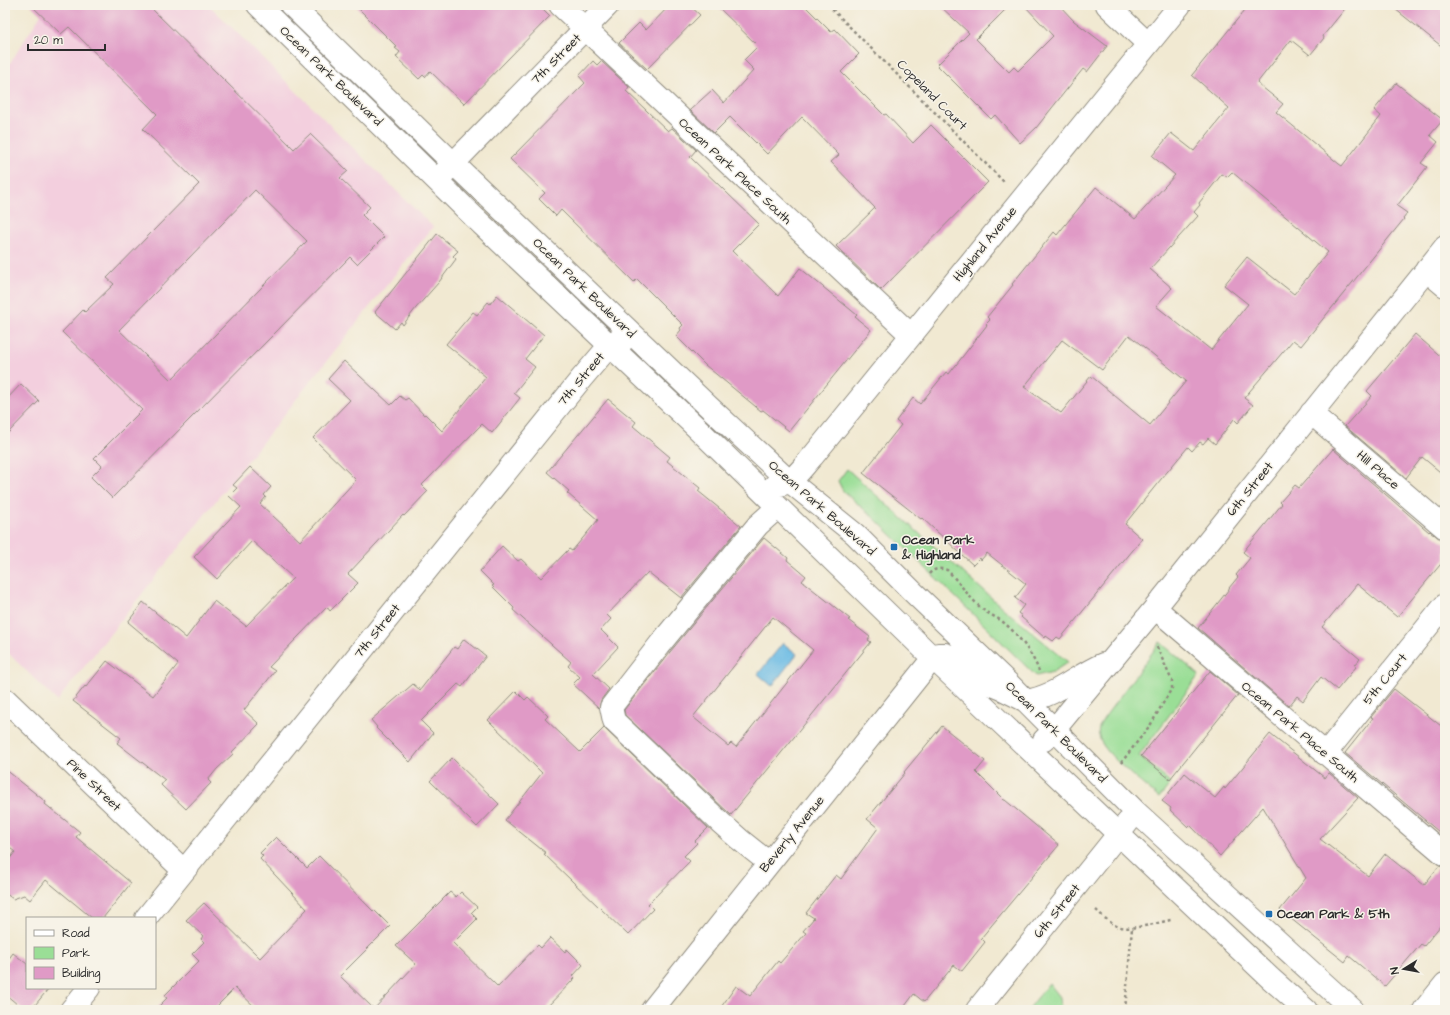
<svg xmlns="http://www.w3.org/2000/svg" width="1450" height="1015" font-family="'Architects Daughter',sans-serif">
<rect width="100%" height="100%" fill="#f7f3e8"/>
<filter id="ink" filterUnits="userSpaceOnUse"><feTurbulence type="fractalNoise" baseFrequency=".025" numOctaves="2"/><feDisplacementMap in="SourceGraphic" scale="8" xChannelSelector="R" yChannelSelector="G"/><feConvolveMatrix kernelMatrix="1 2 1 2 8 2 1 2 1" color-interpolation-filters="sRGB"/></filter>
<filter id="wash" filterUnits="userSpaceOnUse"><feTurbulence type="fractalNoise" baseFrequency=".012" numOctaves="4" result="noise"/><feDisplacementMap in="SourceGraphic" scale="16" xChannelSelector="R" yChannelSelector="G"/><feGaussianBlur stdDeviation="0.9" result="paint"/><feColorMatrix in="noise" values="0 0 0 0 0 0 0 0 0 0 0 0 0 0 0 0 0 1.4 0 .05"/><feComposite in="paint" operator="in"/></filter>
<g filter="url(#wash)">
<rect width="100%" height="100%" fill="#f1e9d2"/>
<path fill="#f3cfde" d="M47,5h162l224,222 -376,474 -52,-51v-579z"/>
<path fill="#9ade96" stroke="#628460" d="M847,469l157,140 64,53 -15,10 -17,4 -98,-96 -64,-62 -31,-27 -5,-10z
M1160,642l39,33 -60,81 32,27 -12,15c-14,-12 -57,-45 -60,-62 -2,-7 1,-12 5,-18z
M1049,983l11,14 1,13h-33z"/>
<path fill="#68bae4" stroke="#4a7288" d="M783,643l14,11 -25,32 -14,-12z"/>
<g id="blocks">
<path fill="#e09ac6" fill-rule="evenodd" d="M31,5h117l146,144 16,-15 38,37 -8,7 30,29 -8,8 22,22 -27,27 -7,-7 -238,241 -21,-21 11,-11 -8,-8 48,-48 -80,-78 21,-22 2,2 29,-28 -7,-6 92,-94 -56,-55 14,-15 -88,-87 -8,7zM255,190l52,51 -136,139 -52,-50z
M355,5h184l11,11 -86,88 -34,-33 -5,6 -2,-2 -4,4 -23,-22 4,-5 -5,-4 2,-1z
M670,5h19l11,10 -53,54 -28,-26 20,-20 7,7z
M716,5h88l27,27 4,-3 24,25 -18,18 43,43 2,-1 27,29 18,-18 57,57 -107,108 -45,-44 39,-38 -44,-46 8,-7 -37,-38 -35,37 -37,-37 -16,16 -24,-23 22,-20 12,13 30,-33 -10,-10 14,-14z
M939,5h71l-34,34 33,33 5,-5 4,4 35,-35 -29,-31h35l15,16 33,25 -20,26 -4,-3 -47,59 -16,15 -25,-28 -4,4 -54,-54 32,-32z
M1249,5h99l-25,31 1,2 -14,17 -19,-15 -34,43 26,21 -7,8 63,52 3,2 39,-50 -7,-6 22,-27 47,37 -13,15 8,7 -17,21 6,4 -30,39 10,7 -4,5 1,1 -103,127 -8,-6 -49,58 9,7 -15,18 -4,-4 -19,25 -7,-6 -5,6 -3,-2 -8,9 -4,-4 -31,37 -32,40 17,15 -82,100 -3,-2 -4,4 -7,-5 -1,2 -24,-21 1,-1 -4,-3 6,-8 -9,-7 11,-14 -39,-31 -6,7 -1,-2 -7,7 -51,-47 -1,1 -58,-46 38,-48 -5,-4 17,-23 7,6 26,-32 3,2 38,-49 -1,-1 4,-4 -3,-3 26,-32 -1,-1 42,-52 3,3 39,-48 39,32 40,-44 -23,-19 19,-23 23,18 35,-43 -37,-33zM1232,172l96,80 -34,42 -47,-37 -23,28 24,19 -37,46 -55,-44 16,-18 -22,-19 48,-53 -4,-4 6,-7 -1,-2 23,-29 5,3zM1129,335l57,46 -36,44 -59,-49 -30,37 -37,-26 38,-47 40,30z
M1390,5h55v44z
M593,61l4,4 4,-4 28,26 -3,4 42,40 4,-3 24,22 -6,7 69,67 -27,27 46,45 22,-28 57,47 -2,2 16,13 -82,101 -26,-21 -2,1 -56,-46 -29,-29 5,-6 -1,-2 3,-3 -46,-46 -3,3 -73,-72 -5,6 -17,-17 6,-6 -35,-34 75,-76 -6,-7z
M437,234l21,17 -5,5 3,3 -17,23 -23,26 -13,17 -2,-3 -6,7 -20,-17z
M497,295l47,40 -19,24 10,8 -21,26 6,5 -28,35 -10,-9 -60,61 6,6 -24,25 -1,-1 -55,59 10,9 -28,28 -3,-4 -58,60 6,4 -31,39 15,14 -27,28 1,2 -16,15 -9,11 3,3 -25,26 -25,-24 4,-5 -48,-37 4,-5 -48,-37 12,-15 1,1 21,-26 46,35 25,-32 -50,-42 15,-20 43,36 28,-37 32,25 47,-48 -41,-37 -35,38 -23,-22 47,-50 -12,-11 8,-8 -4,-3 17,-18 21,20 -7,8 2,2 -6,7 40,37 56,-61 -43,-42 37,-38 -22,-21 16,-18 47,44 9,-9 5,4 3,-2 16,17 1,-1 17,17 44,-54 -40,-33 27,-32 4,3 11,-13 2,2z
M1415,334l30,26v116l-23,-19 -16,21 -61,-52 27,-30 -5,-5z
M21,384l18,17 -34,35v-35z
M608,399l28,23 -3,4 37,31 -3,4 33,27 -2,3 43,35 -60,72 -33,-26 -41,43 4,4 -10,11 17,17 -25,27 16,15 -8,11 -2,8 -26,-24 7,-7 -12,-11 3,-4 -58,-52 1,-2 -22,-22 2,-1 -14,-14 22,-25 16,15 3,-2 20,19 28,-29 3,2 26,-31 -31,-27 2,-2 -22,-19z
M1333,449l96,83 1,-1 15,12v16l-48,58 -40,-33 -35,43 38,32 -5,6 1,2 -19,23 -16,-13 -18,24 -6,-5 -8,10 -91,-78 31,-39v-1l9,-11 -2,-2 14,-17 -7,-6 39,-48 -2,-2 15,-17 4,3z
M764,538l24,20 -1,2 19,16 -4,5 48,38 -2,1 22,17 -2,3 3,2 -140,173 -106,-100 -1,-5 46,-58zM773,617l40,33 -77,97 -5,-4 -3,3 -35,-29z
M464,639l22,17 -24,31 -4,-3 -37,37 12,12 -23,29 -34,-34 1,-1 -6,-7 42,-36 7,6 34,-43 3,2z
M1210,671l28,24 -68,84 -29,-23z
M1394,689l51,40v108l-100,-84 28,-35 -2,-1z
M516,691l9,9 3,-3 20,19 -3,3 35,33 24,-24 104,100 -13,13 2,2 -13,13 6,5 -42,43 5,5 -25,26 -84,-81 2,-1 -41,-33 37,-47 -54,-53z
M942,726l43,35 -9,11 28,28h1l54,45 -78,93 4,4 -23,29 -8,-6 -30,37 -10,-8 -12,16h-183l17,-24 14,10 28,-35 2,2 26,-30 -3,-2 11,-13 -8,-5 30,-38 5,4 37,-51 -11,-9 38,-46 -1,-1z
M1270,734l55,44 4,-5 29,25 -38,41 48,37 17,-22 39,31 15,-19 6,1v53l-21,26 -3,-2 -36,42 -36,-30 -4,6 -65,-52 26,-32 -43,-71 -43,49 -30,-31 -2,2 -18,-17 1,-2 -9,-7 23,-28 30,25 9,-11 1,2z
M452,758l47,46 -22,23 -47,-46z
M5,769l41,33 -1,2 35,28 -4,5 55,46 -28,35h-11l-46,-38 -16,20 -6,-5 -11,4 -8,-6v-28l10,-13 -10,-8z
M276,837l31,31 12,-12 54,55 1,-1 16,16 -50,50 34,33 42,-45 -20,-18 54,-54 6,5 5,-5 16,15 -6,6 6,6 -24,24 45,44 40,-42 3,3 9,-10 15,14 2,-3 16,16 -10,11 2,2 -31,32h-286l-23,-22 -22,22h-58l12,-12 -3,-2 35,-35 -7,-7 12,-12 -3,-3 2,-3 -17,-16 18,-17 56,55 47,-49 -47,-50 3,-3 -3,-3z
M13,953l14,11v24h22l-18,22h-7l-19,-16v-30z"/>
</g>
</g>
<g filter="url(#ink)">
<use href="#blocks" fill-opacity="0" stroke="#8e8a7e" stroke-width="1"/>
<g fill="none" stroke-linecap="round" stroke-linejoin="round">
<defs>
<path id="minor" d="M258,5l216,212 223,211 236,230 337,320 36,32
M291,5l163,159 255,243 80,74 66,53 59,59 94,90 128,129 217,198
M560,5l351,330
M1107,5l41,39
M444,173l164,-168
M1426,270l19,16
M1311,413l134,115
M775,485c16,2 28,-19 38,-29l367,-451
M1155,608l290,247
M5,699l179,172
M1044,740l10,-10 101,-122 290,-361
M1325,754l120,-149
M769,863l-30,-24 -18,-16 -107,-102 -3,-14 49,-63 98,-119 20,-18
M146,918l435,-539 29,-34 7,-5 5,2
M71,1010l18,-22
M652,1010l281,-352 5,-4h7l5,2 32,25 18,7 26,13c31,-5 49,-25 77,-37
M977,1010l151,-188
M1424,1010l21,-26"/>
</defs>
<use href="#minor" stroke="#8e8a7e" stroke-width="24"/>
<path stroke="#8e8a7e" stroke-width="2.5" stroke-dasharray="3 3" stroke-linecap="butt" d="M828,5l176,177
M929,574c5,-6 11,-6 18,-4 12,12 21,26 33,37 7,7 15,9 23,15 15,12 29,31 36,49
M1121,763l30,-39 21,-36v-7l-16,-36
M1096,910c7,6 15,15 24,17 16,3 35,-4 51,-7
M1125,1010l7,-82"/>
<use href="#minor" stroke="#fff" stroke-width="22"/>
</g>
</g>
<g fill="#1f6fb2" stroke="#f7f3e8" stroke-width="1.5">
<rect x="890" y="543" width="8" height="8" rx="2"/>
<rect x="1265" y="910" width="8" height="8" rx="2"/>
</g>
<g text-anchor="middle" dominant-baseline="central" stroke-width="3" stroke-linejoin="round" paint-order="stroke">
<g font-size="13" fill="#2b2b2b" stroke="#f7f3e8">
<text transform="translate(556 59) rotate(-45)">7th Street</text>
<text transform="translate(331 76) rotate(44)">Ocean Park Boulevard</text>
<text transform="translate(932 95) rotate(45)">Copeland Court</text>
<text transform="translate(735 171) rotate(43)">Ocean Park Place South</text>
<text transform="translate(985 244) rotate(-51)">Highland Avenue</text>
<text transform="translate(584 288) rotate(44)">Ocean Park Boulevard</text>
<text transform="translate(581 379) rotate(-50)">7th Street</text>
<text transform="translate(1378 470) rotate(41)">Hill Place</text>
<text transform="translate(1250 489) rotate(-51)">6th Street</text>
<text transform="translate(822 508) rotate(41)">Ocean Park Boulevard</text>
<text transform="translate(377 631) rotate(-51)">7th Street</text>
<text transform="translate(1385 679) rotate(-51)">5th Court</text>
<text transform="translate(1056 732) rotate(45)">Ocean Park Boulevard</text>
<text transform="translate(1300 732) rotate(40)">Ocean Park Place South</text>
<text transform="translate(94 785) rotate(44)">Pine Street</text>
<text transform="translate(792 834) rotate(-51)">Beverly Avenue</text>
<text transform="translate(1057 911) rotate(-51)">6th Street</text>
</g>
<g font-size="13" font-weight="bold" fill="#2b2b2b" stroke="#f7f3e8" text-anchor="start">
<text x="902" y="540">Ocean Park<tspan x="902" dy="15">&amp; Highland</tspan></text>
<text x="1277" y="914">Ocean Park &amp; 5th</text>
</g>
</g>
<rect width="1450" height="1015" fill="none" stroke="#f7f3e8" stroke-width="20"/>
<rect x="26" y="917" width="130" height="72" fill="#f7f3e8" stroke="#a5a39c"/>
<rect x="34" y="930" width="20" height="6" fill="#ffffff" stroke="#a5a39c"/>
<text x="62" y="937" font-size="12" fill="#2b2b2b">Road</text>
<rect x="34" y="947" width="20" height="12" fill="#9ade96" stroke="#a5a39c"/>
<text x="62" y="957" font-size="12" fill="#2b2b2b">Park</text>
<rect x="34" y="967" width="20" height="12" fill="#e09ac6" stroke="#a5a39c"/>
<text x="62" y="977" font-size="12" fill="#2b2b2b">Building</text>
<g transform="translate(1404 969) rotate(259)" stroke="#f7f3e8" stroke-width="3" paint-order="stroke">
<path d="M0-3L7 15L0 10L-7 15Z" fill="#2b2b2b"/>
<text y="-6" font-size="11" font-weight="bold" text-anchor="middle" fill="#2b2b2b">N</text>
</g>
<path d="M28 44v6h77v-6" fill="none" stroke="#2b2b2b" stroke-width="2"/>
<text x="34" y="44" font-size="12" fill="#2b2b2b" stroke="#f7f3e8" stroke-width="3" paint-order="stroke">20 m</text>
</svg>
